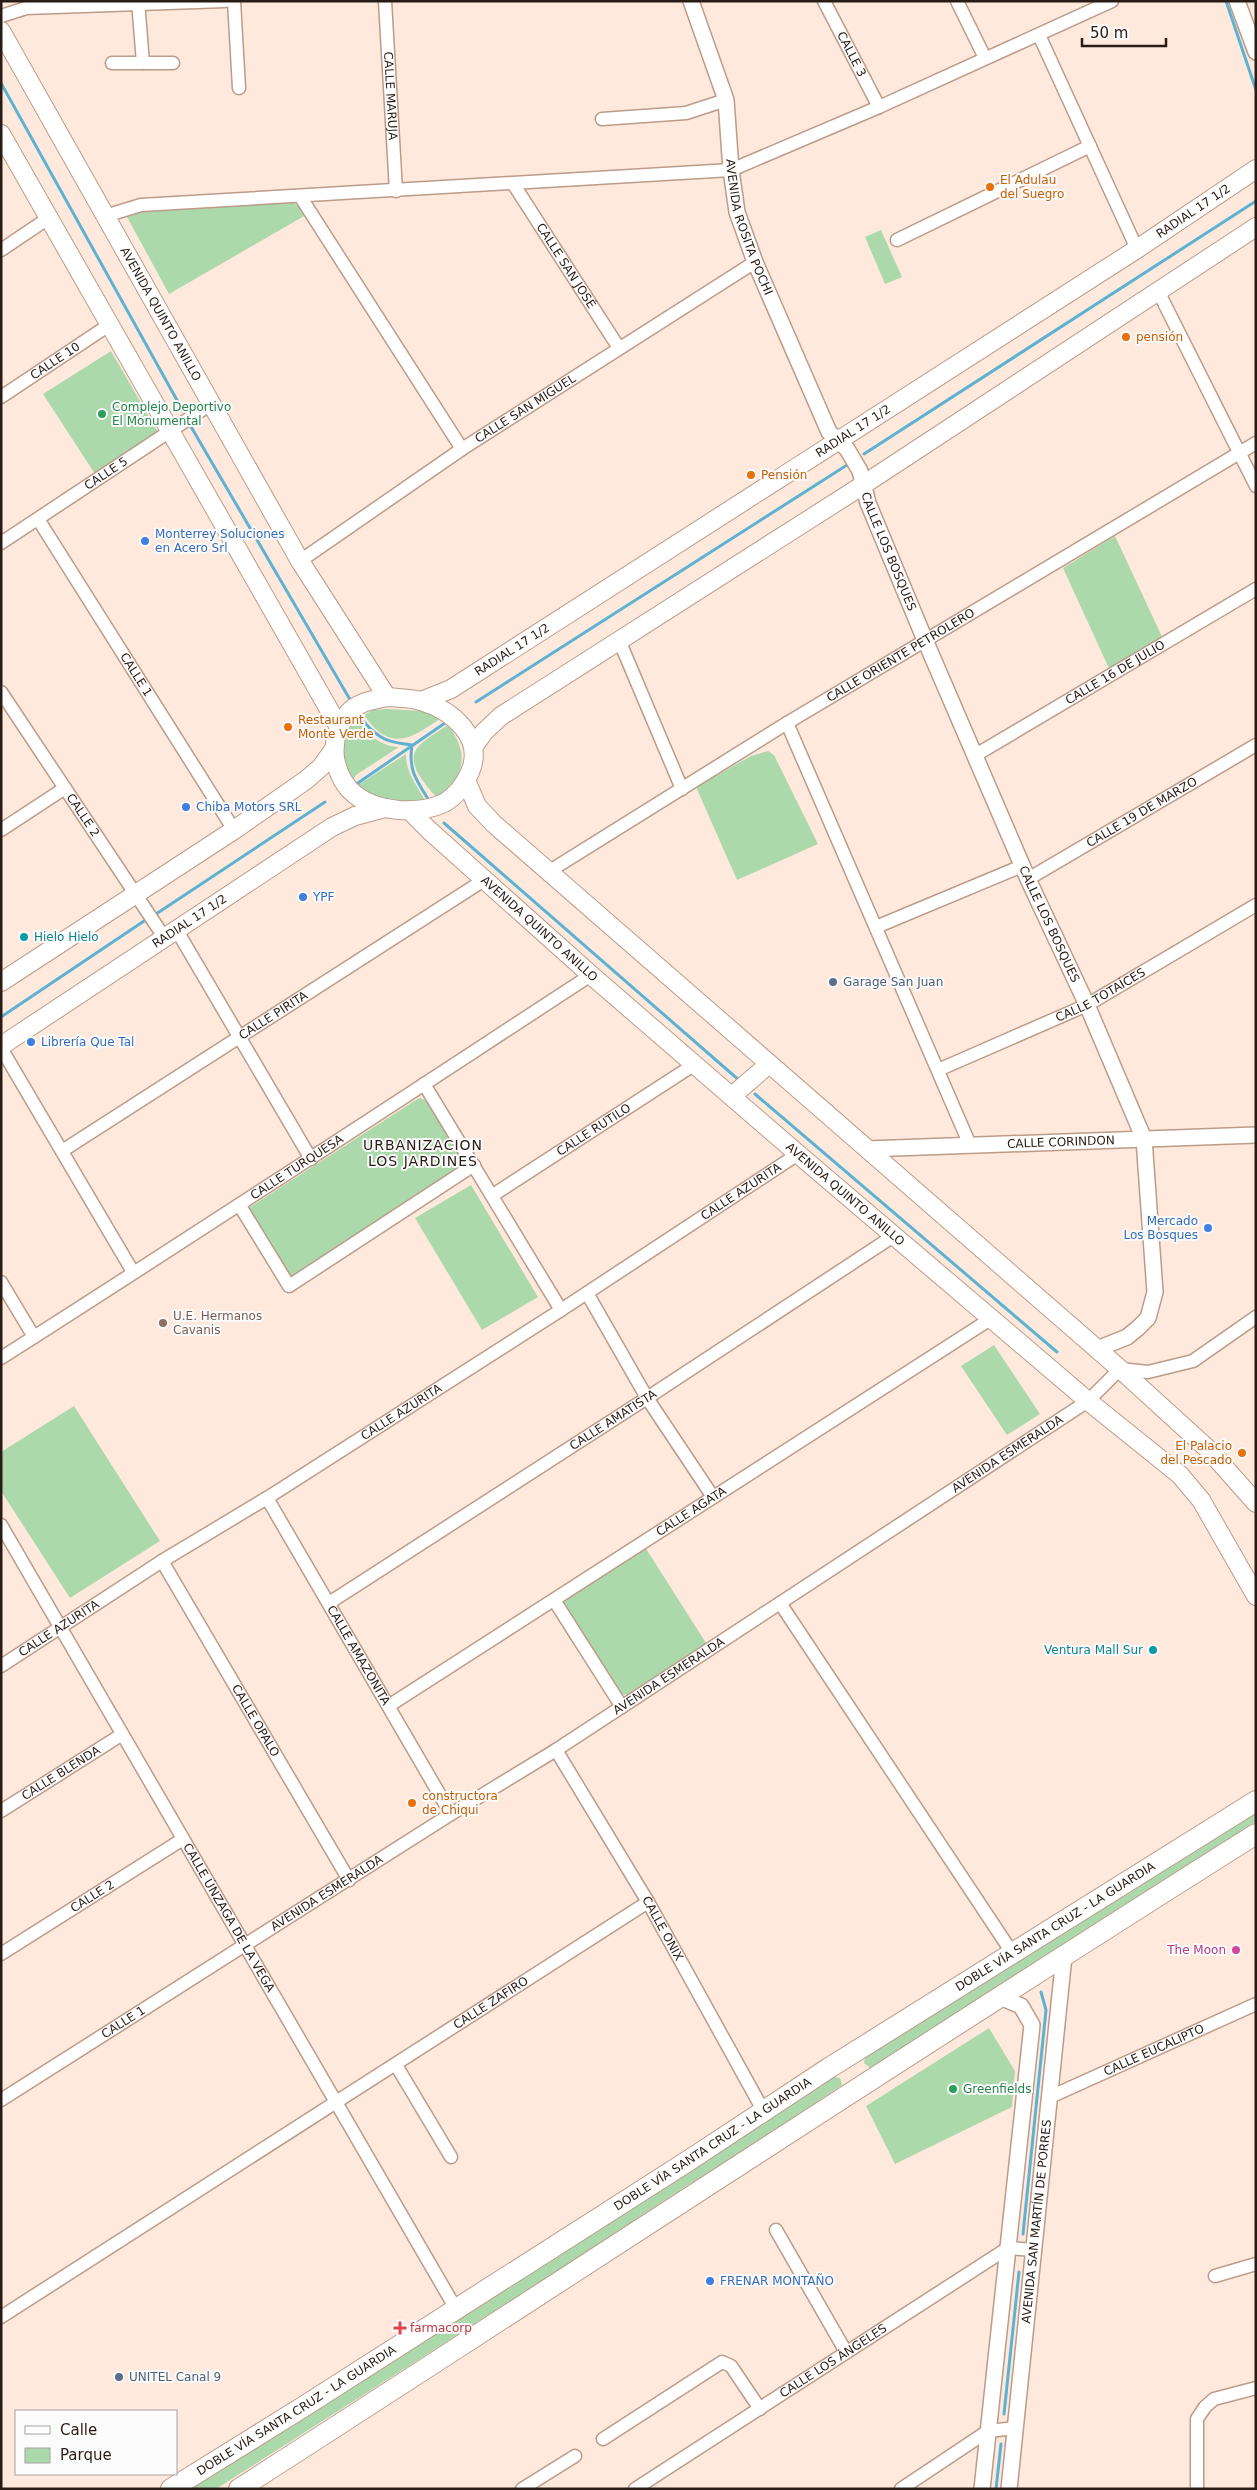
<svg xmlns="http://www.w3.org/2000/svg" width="1257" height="2490" font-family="'DejaVu Sans',sans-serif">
<rect width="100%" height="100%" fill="#ffe9dd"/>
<path fill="#acd9ac" d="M292,200l14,15 -137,79 -42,-77 28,-11z
M881,230l21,47 -17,7 -20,-47z
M111,351l48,83 -64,40 -52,-80z
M1115,536l50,107 -53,32 -49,-107z
M386,709l38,2 17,7c-30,21 -51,35 -77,-3l9,-5z
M358,719c10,16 22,27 41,28l-43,28 -4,7c-3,-4 -7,-9 -8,-14 -4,-16 -3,-41 14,-49z
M448,725c22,29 17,51 -11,73 -10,-12 -34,-36 -18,-52 7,-8 20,-15 29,-21z
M768,751l6,4 44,89 -81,36 -41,-93 55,-31z
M406,754c0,20 11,31 20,48l-10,2 -35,-3 -26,-14z
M419,1098l9,3 38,64 -176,114 -43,-70z
M471,1185l67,112 -56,33 -67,-112z
M994,1345l46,69 -33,21 -46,-69z
M74,1406l86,135 -90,57 -69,-107v-39z
M645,1547l61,96 -79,52 -7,-1 -57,-90 3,-6z
M1256,1806v15l-148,98 -233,149h-5l-6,-5 1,-6z
M989,2028l26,43 -3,36 -117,57 -29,-58z
M835,2077l5,1 2,7 -89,60 -65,40 -165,108 -307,196h-32z"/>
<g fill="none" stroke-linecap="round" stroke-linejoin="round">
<path stroke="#5db2d2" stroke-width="3" d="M1226,1l30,89
M1,83l182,328
M190,425l162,278
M864,454l392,-253
M476,702l371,-237
M364,722c16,18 24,20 48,23 -4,26 5,36 18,57
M355,785l90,-62
M444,823l296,258
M153,916l172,-114
M1,1017l146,-98
M755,1094l302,258
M1023,2234l23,-224 -5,-18
M1004,2414l15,-142
M996,2489l5,-45"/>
<defs>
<g id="minor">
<path d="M138,1l5,62"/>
<path d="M234,1l5,87"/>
<path id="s1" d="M385,1l11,190"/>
<path id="s2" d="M824,1l55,106"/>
<path d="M957,1l28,57"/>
<path d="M1,16l25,-8 199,-7"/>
<path d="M1039,35l98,214"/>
<path d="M112,63h61"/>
<path d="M602,119l84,-6 40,-13"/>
<path id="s3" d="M514,185l105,163"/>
<path d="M300,196l162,253"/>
<path d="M105,216l36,-11 590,-35 148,-63 233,-106"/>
<path d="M897,240l193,-94"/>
<path d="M1,250l49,-33"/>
<path d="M1159,293l97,193"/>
<path id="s4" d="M1,397l108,-72"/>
<path id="s5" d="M38,519l196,311"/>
<path id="s6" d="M1,543l210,-139"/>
<path id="s7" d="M300,561l162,-112 293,-187"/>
<path d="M619,640l63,149"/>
<path id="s8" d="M1,692l163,245"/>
<path d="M787,723l183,422"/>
<path id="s9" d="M974,756l282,-167"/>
<path d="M1,830l64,-42"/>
<path id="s10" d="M548,872l239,-149 469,-280"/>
<path id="s11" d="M1028,879l228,-134"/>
<path d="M876,927l146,-61"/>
<path d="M176,929l135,230"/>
<path d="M1,1048l132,224"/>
<path id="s12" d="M938,1070l149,-65 169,-100"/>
<path d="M424,1084l137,226"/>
<path id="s13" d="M62,1151l422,-271"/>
<path id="s14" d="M493,1195l202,-131"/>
<path d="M240,1206l49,80 185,-121"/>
<path d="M1,1282l33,55"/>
<path d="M587,1293l60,105 66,99"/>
<path id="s15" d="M1,1358c198,-126 394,-255 590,-383"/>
<path id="s16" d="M267,1498l184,316"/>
<path id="s17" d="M1,1525l455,784"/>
<path id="s18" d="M162,1561l187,319"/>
<path d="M554,1600l68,107"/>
<path id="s19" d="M329,1603l318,-205 248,-163"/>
<path d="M780,1603l233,351"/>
<path id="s20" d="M1,1666l161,-105 105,-63 294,-188 237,-156"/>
<path id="s21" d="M390,1705l602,-387"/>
<path id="s22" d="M556,1750l92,152 115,208"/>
<path id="s23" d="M1,1811l120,-76"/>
<path id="s24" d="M1,1954l182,-115"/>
<path d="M396,2065l55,92"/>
<path id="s25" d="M1050,2097l206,-93"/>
<path id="s26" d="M1,2100l450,-286 105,-64 532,-349 32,-32 28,3 45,-11 63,-44"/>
<path d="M776,2230l70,122"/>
<path d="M1215,2276l41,-12"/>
<path id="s27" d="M1,2317l647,-415"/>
<path d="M603,2439l119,-77 9,4 29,43"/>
<path d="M522,2489l53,-33"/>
<path id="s28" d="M635,2489l373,-241 26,2"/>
<path d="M901,2489l87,-58 28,-3"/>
<path d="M1197,2489v-70l8,-12 9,-8 42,-11"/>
</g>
<g id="tertiary">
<path id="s29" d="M691,1l35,99 5,70 6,42 18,50 74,170 18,17 13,22 8,32 57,137 103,239 59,126 57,134 11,153 -7,26 -10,10 -11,9 -30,12"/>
<path d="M1237,1l19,51"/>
<path id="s30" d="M867,1149l389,-14"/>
<path d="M982,2489l50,-464 -11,-19 -21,-9"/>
<path id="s31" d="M1009,2489l55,-533"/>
</g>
<g id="secondary">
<path id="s32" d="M1,31l299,530 87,136"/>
<path d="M1,134l338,593"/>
<path d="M387,697c11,1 23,1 34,4 31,9 64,37 49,71 -5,12 -14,24 -26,31 -15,7 -29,8 -45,7 -33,-3 -58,-17 -64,-52 -2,-16 3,-33 14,-46 9,-10 25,-12 38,-15z"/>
<path id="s33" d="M421,701l30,-12 686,-440 119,-80"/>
<path d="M474,746l10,-14 17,-16 362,-231 393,-258"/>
<path d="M466,780l11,26 17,18 626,545 89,81 47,53"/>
<path id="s34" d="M410,811l20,20 161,144 207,179 290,247 92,74 21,25 55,96"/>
<path d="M1,982l233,-152 72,-50 15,-13 13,-18"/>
<path id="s35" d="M1,1046l331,-219 23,-11 30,-8"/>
<path d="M732,1096l37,-32"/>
</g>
<g id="trunk">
<path id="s36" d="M171,2489l132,-82 385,-246 141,-93 427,-267"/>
<path d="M239,2489c339,-218 675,-440 1017,-655"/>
</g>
</defs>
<use href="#minor" stroke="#bc9b88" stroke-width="15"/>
<use href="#tertiary" stroke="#bc9b88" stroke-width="18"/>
<use href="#secondary" stroke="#bc9b88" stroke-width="20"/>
<use href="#trunk" stroke="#bc9b88" stroke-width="22"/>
<use href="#minor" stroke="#fff" stroke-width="12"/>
<use href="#tertiary" stroke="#fff" stroke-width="15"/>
<use href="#secondary" stroke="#fff" stroke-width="18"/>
<use href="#trunk" stroke="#fff" stroke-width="20"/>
</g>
<g fill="#e8710a" stroke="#fbfbfb" stroke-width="2">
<circle cx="990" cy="187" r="5"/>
<circle cx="1126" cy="337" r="5"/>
<circle cx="751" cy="475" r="5"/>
<circle cx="288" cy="727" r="5"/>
<circle cx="1242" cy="1453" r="5"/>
<circle cx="412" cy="1803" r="5"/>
</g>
<g fill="#2e9e5b" stroke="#fbfbfb" stroke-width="2">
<circle cx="102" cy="414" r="5"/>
<circle cx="953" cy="2089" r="5"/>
</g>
<g fill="#3f7fe0" stroke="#fbfbfb" stroke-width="2">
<circle cx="145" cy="541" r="5"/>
<circle cx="186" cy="807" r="5"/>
<circle cx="303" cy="897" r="5"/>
<circle cx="31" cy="1042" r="5"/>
<circle cx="1208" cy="1228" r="5"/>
<circle cx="710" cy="2281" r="5"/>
</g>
<g fill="#0f9aa8" stroke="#fbfbfb" stroke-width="2">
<circle cx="24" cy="937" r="5"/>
<circle cx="1153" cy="1650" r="5"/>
</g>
<g fill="#5c6f8a" stroke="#fbfbfb" stroke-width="2">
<circle cx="833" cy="982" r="5"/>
<circle cx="119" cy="2377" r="5"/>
</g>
<circle fill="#8d6e63" stroke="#fbfbfb" stroke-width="2" cx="163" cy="1323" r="5"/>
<circle fill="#d1479c" stroke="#fbfbfb" stroke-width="2" cx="1236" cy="1950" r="5"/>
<path fill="#e0444e" stroke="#fbfbfb" stroke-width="2" d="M397.5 2320.5h5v5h5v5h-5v5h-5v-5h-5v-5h5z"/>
<g text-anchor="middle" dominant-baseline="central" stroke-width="4" stroke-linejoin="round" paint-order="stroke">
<g font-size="12" fill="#291c15" stroke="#fbfbfb">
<text stroke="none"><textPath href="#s2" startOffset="60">CALLE 3</textPath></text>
<text stroke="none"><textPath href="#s1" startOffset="95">CALLE MARUJA</textPath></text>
<text stroke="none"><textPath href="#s33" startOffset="915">RADIAL 17 1/2</textPath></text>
<text stroke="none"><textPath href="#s29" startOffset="235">AVENIDA ROSITA POCHI</textPath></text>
<text stroke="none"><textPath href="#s3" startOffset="96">CALLE SAN JOSÉ</textPath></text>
<text stroke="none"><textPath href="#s32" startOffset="325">AVENIDA QUINTO ANILLO</textPath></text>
<text stroke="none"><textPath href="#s4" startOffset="65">CALLE 10</textPath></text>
<text stroke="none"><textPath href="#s7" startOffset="272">CALLE SAN MIGUEL</textPath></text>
<text stroke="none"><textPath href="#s33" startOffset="510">RADIAL 17 1/2</textPath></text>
<text stroke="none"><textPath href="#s6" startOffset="126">CALLE 5</textPath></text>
<text stroke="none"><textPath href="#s29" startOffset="592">CALLE LOS BOSQUES</textPath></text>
<text stroke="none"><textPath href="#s33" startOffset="105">RADIAL 17 1/2</textPath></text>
<text stroke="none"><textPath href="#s10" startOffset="414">CALLE ORIENTE PETROLERO</textPath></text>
<text stroke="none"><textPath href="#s9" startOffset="164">CALLE 16 DE JULIO</textPath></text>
<text stroke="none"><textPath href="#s5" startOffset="184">CALLE 1</textPath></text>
<text stroke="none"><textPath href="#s11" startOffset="132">CALLE 19 DE MARZO</textPath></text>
<text stroke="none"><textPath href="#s8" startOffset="148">CALLE 2</textPath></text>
<text stroke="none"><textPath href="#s35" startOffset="226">RADIAL 17 1/2</textPath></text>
<text stroke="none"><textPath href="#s29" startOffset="998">CALLE LOS BOSQUES</textPath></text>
<text stroke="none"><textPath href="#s34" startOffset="175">AVENIDA QUINTO ANILLO</textPath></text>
<text stroke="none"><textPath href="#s12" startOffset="179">CALLE TOTAÍCES</textPath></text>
<text stroke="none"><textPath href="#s13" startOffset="251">CALLE PIRITA</textPath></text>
<text stroke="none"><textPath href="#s14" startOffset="120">CALLE RUTILO</textPath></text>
<text stroke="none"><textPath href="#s30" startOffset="194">CALLE CORINDON</textPath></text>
<text stroke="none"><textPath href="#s15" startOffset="352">CALLE TURQUESA</textPath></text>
<text stroke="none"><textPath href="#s20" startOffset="879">CALLE AZURITA</textPath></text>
<text stroke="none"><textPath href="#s34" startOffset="580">AVENIDA QUINTO ANILLO</textPath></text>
<text stroke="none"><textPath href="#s20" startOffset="474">CALLE AZURITA</textPath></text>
<text stroke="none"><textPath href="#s19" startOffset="338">CALLE AMATISTA</textPath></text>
<text stroke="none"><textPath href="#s26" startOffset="1196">AVENIDA ESMERALDA</textPath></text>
<text stroke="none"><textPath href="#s21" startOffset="358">CALLE AGATA</textPath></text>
<text stroke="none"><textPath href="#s20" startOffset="69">CALLE AZURITA</textPath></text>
<text stroke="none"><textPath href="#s16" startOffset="182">CALLE AMAZONITA</textPath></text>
<text stroke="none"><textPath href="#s26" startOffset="791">AVENIDA ESMERALDA</textPath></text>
<text stroke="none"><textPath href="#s18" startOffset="185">CALLE OPALO</textPath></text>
<text stroke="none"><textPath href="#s23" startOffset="71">CALLE BLENDA</textPath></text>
<text stroke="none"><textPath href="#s26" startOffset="386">AVENIDA ESMERALDA</textPath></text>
<text stroke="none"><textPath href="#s24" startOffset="108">CALLE 2</textPath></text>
<text stroke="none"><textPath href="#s17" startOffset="454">CALLE ÚNZAGA DE LA VEGA</textPath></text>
<text stroke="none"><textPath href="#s36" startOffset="1048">DOBLE VÍA SANTA CRUZ - LA GUARDIA</textPath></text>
<text stroke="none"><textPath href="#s22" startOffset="208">CALLE ONIX</textPath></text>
<text stroke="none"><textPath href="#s27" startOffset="582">CALLE ZAFIRO</textPath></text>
<text stroke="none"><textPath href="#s26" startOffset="145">CALLE 1</textPath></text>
<text stroke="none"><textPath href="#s25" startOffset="114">CALLE EUCALIPTO</textPath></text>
<text stroke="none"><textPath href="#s36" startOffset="642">DOBLE VÍA SANTA CRUZ - LA GUARDIA</textPath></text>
<text stroke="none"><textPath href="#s31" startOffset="269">AVENIDA SAN MARTÍN DE PORRES</textPath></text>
<text stroke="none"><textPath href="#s28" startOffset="236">CALLE LOS ÁNGELES</textPath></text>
<text stroke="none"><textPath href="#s36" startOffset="148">DOBLE VÍA SANTA CRUZ - LA GUARDIA</textPath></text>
</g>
<g font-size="12" fill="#c56008" stroke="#fbfbfb" text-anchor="start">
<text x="1000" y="180">El Adulau<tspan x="1000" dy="14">del Suegro</tspan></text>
<text x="1136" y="337">pensión</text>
<text x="761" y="475">Pensión</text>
<text x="298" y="720">Restaurant<tspan x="298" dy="14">Monte Verde</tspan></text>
<text x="1232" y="1446" text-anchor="end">El Palacio<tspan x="1232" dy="14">del Pescado</tspan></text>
<text x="422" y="1796">constructora<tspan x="422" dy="14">de Chiqui</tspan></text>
</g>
<g font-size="12" fill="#27864d" stroke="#fbfbfb" text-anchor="start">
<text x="112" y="407">Complejo Deportivo<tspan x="112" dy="14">El Monumental</tspan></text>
<text x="963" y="2089">Greenfields</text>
</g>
<g font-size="12" fill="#366cbe" stroke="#fbfbfb" text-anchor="start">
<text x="155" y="534">Monterrey Soluciones<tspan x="155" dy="14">en Acero Srl</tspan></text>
<text x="196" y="807">Chiba Motors SRL</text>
<text x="313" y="897">YPF</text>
<text x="41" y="1042">Librería Que Tal</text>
<text x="1198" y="1221" text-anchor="end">Mercado<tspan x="1198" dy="14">Los Bosques</tspan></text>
<text x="720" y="2281">FRENAR MONTAÑO</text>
</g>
<g font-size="12" fill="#0d838f" stroke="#fbfbfb" text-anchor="start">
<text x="34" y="937">Hielo Hielo</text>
<text x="1143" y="1650" text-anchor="end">Ventura Mall Sur</text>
</g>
<g font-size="12" fill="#4e5e75" stroke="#fbfbfb" text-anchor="start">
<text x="843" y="982">Garage San Juan</text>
<text x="129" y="2377">UNITEL Canal 9</text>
</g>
<g font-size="12" fill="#785e54" stroke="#fbfbfb" text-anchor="start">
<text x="173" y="1316">U.E. Hermanos<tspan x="173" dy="14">Cavanis</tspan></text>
</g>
<g font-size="12" fill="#b23c85" stroke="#fbfbfb" text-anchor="end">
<text x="1226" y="1950">The Moon</text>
</g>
<g font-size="12" fill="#be3a42" stroke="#fbfbfb" text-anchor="start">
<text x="410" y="2328">farmacorp</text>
</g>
<g font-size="14" letter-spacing="1" fill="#291c15" stroke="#fbfbfb">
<text x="423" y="1145">URBANIZACION<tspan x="423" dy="16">LOS JARDINES</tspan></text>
</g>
</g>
<rect width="1257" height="2490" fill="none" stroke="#291c15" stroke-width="5"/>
<rect x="15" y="2410" width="162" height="65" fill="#fbfbfb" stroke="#a7a29f"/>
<rect x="25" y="2426" width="25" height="8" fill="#ffffff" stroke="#a7a29f"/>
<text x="60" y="2435" font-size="15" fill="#291c15">Calle</text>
<rect x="25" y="2448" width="25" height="15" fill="#acd9ac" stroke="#a7a29f"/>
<text x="60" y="2460" font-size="15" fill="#291c15">Parque</text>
<path d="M1082 38v8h84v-8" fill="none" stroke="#291c15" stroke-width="2.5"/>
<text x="1090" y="38" font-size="15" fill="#291c15" stroke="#fbfbfb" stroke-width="4" paint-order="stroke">50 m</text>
</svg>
